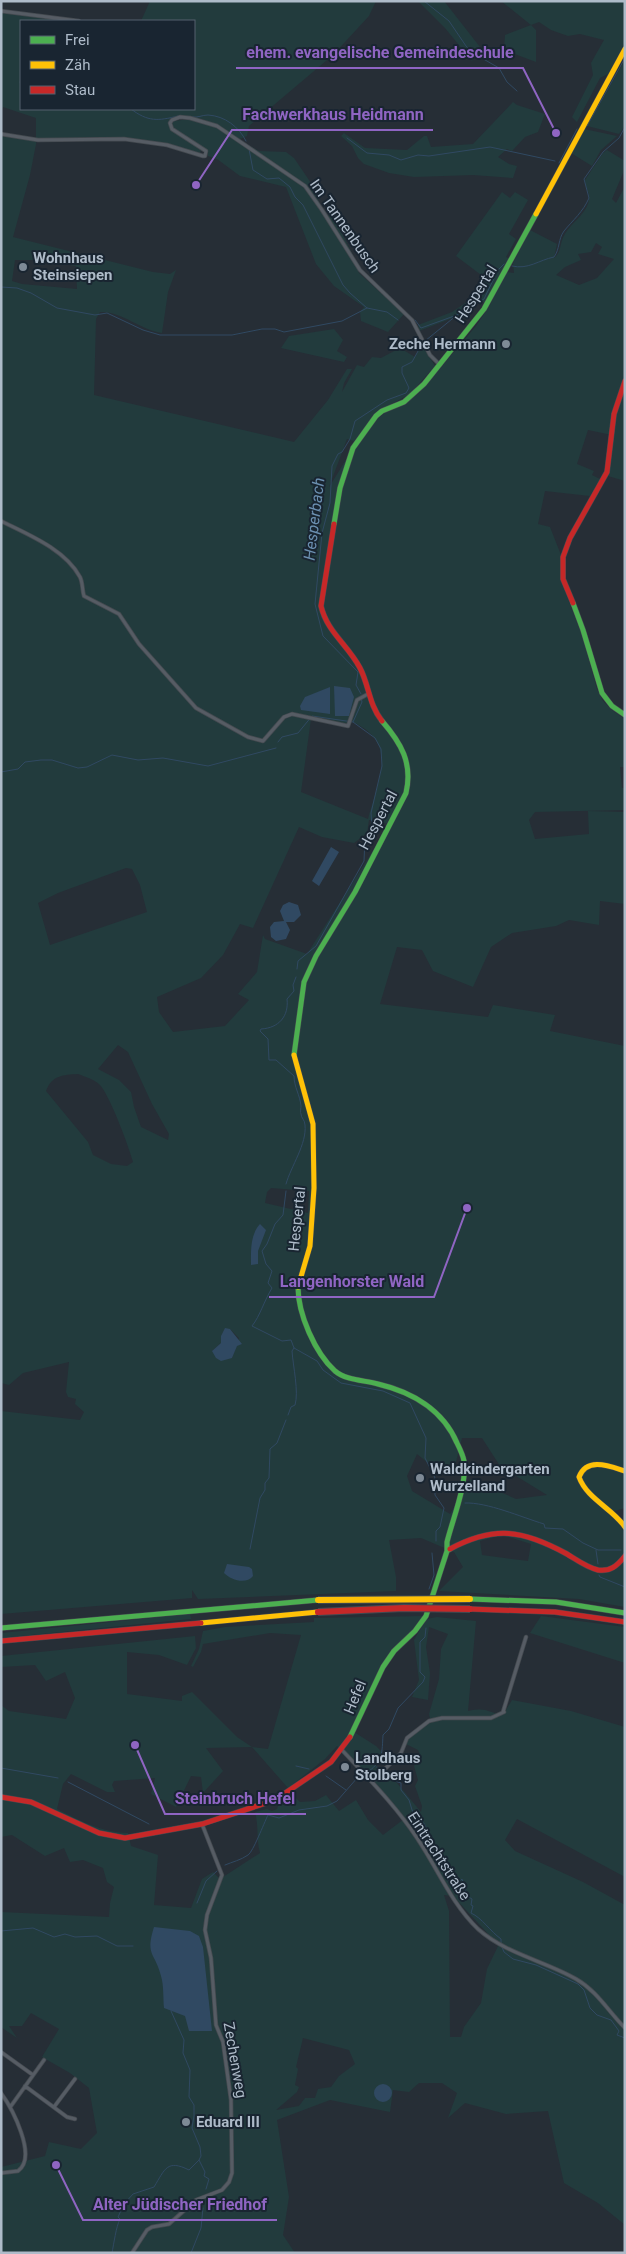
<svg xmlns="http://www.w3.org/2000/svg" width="626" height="2254" font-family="Roboto,sans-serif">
<rect width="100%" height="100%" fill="#262e36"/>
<path fill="#223b3d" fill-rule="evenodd" d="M150,1h226l-7,15 -36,39 -84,71 -2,10 -7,3c-19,-13 -46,-29 -69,-20l-2,7 32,23 -1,4 -56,-13 -21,-3 -86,2 -7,36 -17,62 140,35 17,2 6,-4 -8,22 -6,41c-22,-3 -40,-22 -62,-21l-4,7 -2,76 200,47 34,-42 19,-31h5l-8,14 -2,9 15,-27 7,2 8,-10 9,1 19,-10 15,9 7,-12 13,21 -25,28 -33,18 -23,29 -7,-2 -18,48c16,-24 31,-55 53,-72 11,-9 26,-13 37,-22l57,-67 12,-18 19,-36 7,1 -1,-10 17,-33 27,14 -3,14c8,-6 5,-15 11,-24 6,-11 23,-21 24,-35 1,-6 -4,-12 -4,-19l18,-27 4,-3 18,11 -2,12 -11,26 4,4 9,-17v295l-17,-5 4,-41 -24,-5 -11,34 17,7 -2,4 8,4 -10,17 -45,-5 -7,33 12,3 11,28 1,29 20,51 15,54 6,12 9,9 13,9v48h-5l2,21h3v22l-90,2 -6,8 6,19 54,-5 -1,-23 37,1v92l-25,-3 -1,24 -30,-5 -13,6 -44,7 -21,14 -18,40 -40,-16 -11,-21 -25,-3 -17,57 108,13 5,-12 62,10 -5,16 75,15v462l-17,5 17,16v78l-46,-8 -140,-8 24,-24 -9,-15 -33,-14 -32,2 7,37v14l-198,8 -6,-9v8l-191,16v-203l79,9 4,-8 -9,-8 1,-5 -8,-2 -2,-5 3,-30 -46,11 -14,12 -8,-2v-1250l35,5v-20l-33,-11 -2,4v-99l71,9h-51v88h173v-88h-53zM596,243l6,4 -4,7 16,5 -17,19 -18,7 -23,-10 9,-8 16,-7 -3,-6 13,-2zM15,260h21l40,6 1,23 -55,-5 -10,-3zM311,719l37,6 2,-4c50,20 28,59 18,98l-67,-27zM379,721l14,13 9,14 9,26 -9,31 -95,149 -42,-15 -2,-4 -6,37 -19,22 11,6 -24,26 -52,6 -14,-20 -2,-15 44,-19 22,-23 17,-31 13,4 46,-101 23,10 32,6 13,-10 2,-13 19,4 12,-22 10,-27 -9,-26zM126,868l6,1 8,16 7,27 -97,33 -12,-42 20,-10zM118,1045l10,7 24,52 17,30 -1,6 -27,-13 -7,-20 -3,-15 -12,-12 -21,-11zM78,1074c8,3 15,5 21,10 10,9 30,63 34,78l-6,4 -16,-2 -18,-9 -5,-13 -42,-51c6,-16 17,-16 32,-17zM271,1188l38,3 -1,22 -43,-10 2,-11zM225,1329h5l9,9 -7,20 -20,-7 9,-8 1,-9zM462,1438h20l18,28 47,29 -31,4 -45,-20 -21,35 -38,-23 -5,-15 10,-22 21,17 13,-1 5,-8zM502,1535l29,9 -3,17 -46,-6 -2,-14z
M418,1h26l36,46 -8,14 -27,-33z
M501,1h124v42l-17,31 -8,4 -23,44 -5,-5 21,-42 -2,-12 13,-23 -24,-6 -12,2 -17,-6 -12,-8 -8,3 5,5v32l-32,-12 1,-15 26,-10z
M625,60v66l-6,8 -32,-8z
M513,102l4,3 28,9 -7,18 -13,5 -13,14 -5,-2 -9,8 11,7 8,2 -4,12 -40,-3 -59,2 -25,-4 -25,-9 -6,-6 -6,-12 -11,-10 3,-3 21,15 42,2 17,-14h3l4,11 42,-3z
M190,119l22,6 47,26 27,1 8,6 17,25 9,21 8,11 6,3 19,37 6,18 45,41 -16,18 -27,-11 -1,-9 4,-5 -30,-21 -18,-22 -30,-77 -46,-11 -23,-17 -9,-3 -1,-5 -34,-22 -2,-5 3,-3z
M584,129l33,7 -16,14 -9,16 -21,-13z
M502,192l8,6 5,-6 13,8 -19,34 7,5 -10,18 4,2 -22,40 -4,4 -2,-2 -24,15 -39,15 -1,-6 34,-13 28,-19 5,-15 -29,-22z
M334,329l9,11 -6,11 10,6 -3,5 -63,-14 8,-12z
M190,1614l1,5 -190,19v-5z
M426,1616l-36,40 -36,76 22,14 6,6 -7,13 17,12 29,35 1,-6 -7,-20 3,-6 -4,-14 6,-11 -2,-5 -12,-6 6,-10 19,-12 -2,-8 10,-35 2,-30 7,-15 -19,-7 -3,20 4,26 -2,27 -16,-3 7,-17 -5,-40 12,-21 11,-2 39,4 -8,90c20,-4 18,1 35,4l9,-15 59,11 54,16v150l-108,-58 -12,21 10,11 68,31 42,23v320l-27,-22 -34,-20 -16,-72 -42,3 -41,-11 -17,15 9,-25 -15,-10h-23l-10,9 -16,-2 -3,22 -60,-12 -53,20 12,77 -6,38 12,18h-294v-86l44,-11 4,-14 32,7 16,-16 -8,-45 -19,-15 -28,-16 17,-28 -28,-16 -9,13h-13l8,12 -16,-11v-115l108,5 1,-14 4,-16 -7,-5 -4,-14 -20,-8 -13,2 -6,-14 -19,8 -33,-21 -11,2v-132l8,6 57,8 9,-21 -10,-26 -19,9 -11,-16 -34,2v-11l194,-20 1,12 -9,17 -28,-10 -32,-3v42l55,7v-5l10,-4 45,45 15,10 16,2 33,-114 -31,-2 -67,11 -2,8 -8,15 -2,-1 8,-17 4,-18 22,-4 89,-5v-4zM337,1746l35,34 32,39 -21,16 -15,-15 -12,-20 -17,11 -13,-16 -11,6 -15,1 -9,-9 -12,10 -2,6 -5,2 -5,-2 -12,3c4,15 1,26 5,41l-40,26 -7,-7 -11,7 -11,29 -37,-3 4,-50 -27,-9 -3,-13c-27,-1 -47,-12 -71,-24l6,-25 8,-10 36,18h8l-3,-7 2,-4 41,-3 -4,16 25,13 15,-31 10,1 2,16 20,-22 -17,-23 46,-1 36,41 37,-29zM444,1895l9,1 39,42 8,4 -13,27 -6,34 -17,24 -3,10h-11l-1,-126zM303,2038l46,12 6,14 -16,12 -8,11 -13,2 -3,9h-10l-6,8 -23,4 21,-18 2,-5 -4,-2 3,-16 -2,-2z
M541,1616l84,11v36l-95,-30z"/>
<path fill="#304962" d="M334,686l16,2 4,9 -5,19h-14z
M330,687v27l-29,-4 -1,-4 5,-9z
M331,847l8,5 -20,34 -7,-5z
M289,902l9,3 3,10 -7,7h-8l4,8 -4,9 -10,2 -5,-4 -1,-10 4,-5 10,-1 -4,-10 3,-6z
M260,1224l6,6 -8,21v13l-7,1c0,-14 -1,-30 9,-41z
M225,1328l5,1 12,15 -5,2 -5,12 -11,3 -5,-3 -4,-7 9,-8v-7z
M227,1564l22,3 3,2 1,7c-7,9 -22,4 -29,-3z
M154,1927l36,4 9,5 4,11 9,84h-23l-4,-15 -21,-8c-1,-10 0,-22 -3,-32 -6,-24 -16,-20 -7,-49z
M374 2093a9 9 0 1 1 18 0a9 9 0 1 1-18 0Z"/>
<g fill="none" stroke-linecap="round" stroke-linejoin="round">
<path stroke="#304962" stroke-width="1" d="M424,1l25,20 17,25 7,7 26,15 8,14 10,9
M20,82h1
M131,109c17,13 27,12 47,7
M192,117c6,1 10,-2 16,-2 17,1 31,12 38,26
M587,126l38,-68
M583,132l1,-2
M347,138l20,15 22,2 12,5 17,-5 11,1 61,-9 65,14
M249,149l4,21 14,9 12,-1 11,9 5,10 8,8 40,80 7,8 17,15 20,4 11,8
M559,163l18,-34
M512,266c16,4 27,-6 42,-9 6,-8 4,-18 10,-26 9,-11 19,-19 25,-33l-5,-19 19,-27 16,-14 6,-11
M1,287l16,1 14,5 26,15 38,7 12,-2 36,17 17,5h72l30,-6h13l9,3 58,-11 25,-13
M415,320l6,8 36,-13
M425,341l32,-26 27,-16 14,-29 6,-6
M361,694l-5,-9 2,-13 -35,-36 -8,-32 7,-71 8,-30 2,-37 6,-12 4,-2 8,-13 5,-18 32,-21 19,-7 3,-5 -7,-15v-6l10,-5 10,-18
M278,742l4,-5 16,-4 14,-17 41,6 9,-20 -1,-4
M1,772l17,-3 7,-7 16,-2h11l26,8 9,-1 25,-12 26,5 25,-2 45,8 68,-18
M297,969l1,-8 18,-15 48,-85 1,-23 7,-12 -1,-13 11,-47 -1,-17 -6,-11 -22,-16
M286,1184c5,-18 21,-40 19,-59 0,-5 -4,-7 -4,-11 -1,-1 0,-7 0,-8 -1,-11 -7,-19 -7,-30l-18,-16h-7l-1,-21 -8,-8 1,-2c18,-1 28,-13 26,-30l7,-8 -1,-6 3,-8
M286,1191l-3,24 -8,9 -8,20 -5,7 4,13 6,7 -4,12 4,5c-8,13 -12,28 -20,38l30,15 9,-1 3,8 23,13 6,9 18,13 42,8 27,12 16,35 -1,20 10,20v17l9,13 -4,19 -4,4v10
M288,1415l3,-8 4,-2c4,-13 -2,-39 -3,-54l2,-3
M465,1503c22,-1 56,14 79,21l1,4 18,1 20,14 15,7h23
M250,1549l10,-51 5,-8v-7l4,-5 1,-29 7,-6 9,-23
M596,1550l2,14
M599,1575l1,2 25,10
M429,1589l5,-14 -2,-22
M296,1766l13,3
M377,1767l2,6
M1,1768l57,10
M369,1771c14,-10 13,-19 14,-36l6,-6 9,-21 25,-26 2,-5 -5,-5v-30l5,-5 1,-9
M326,1776l20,14
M382,1777l19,6v7l8,10 4,13 6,2 -1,2c5,4 9,10 10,17 0,2 -2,5 -1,7 0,5 22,41 26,45l5,-3 4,-4 5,17 5,3 -1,6 2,1 -2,7c11,5 19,18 30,26v4
M68,1782l81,42
M225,1865c7,-3 16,-5 23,-10 5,-3 16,-32 20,-40l11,3 20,-8 28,-4 10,-5 21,-24
M197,1903l9,-22 11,-10
M1,1931l32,-3 21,9 11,-3 10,3 22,-1 20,10h16
M502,1947l2,5 9,7 23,6 42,19 6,6 6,18 7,7 14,5 8,11 -2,4 8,3
M171,2011l13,29 -1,13 7,17 -1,27 5,8v11l-2,12 8,19 1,9 -2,4 6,12 -1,4 5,3 -3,10
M112,2253c2,-10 4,-26 8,-34l-2,-2 6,-13 9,-10 21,-7c11,-18 13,-28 35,-17l10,-10
M191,2253l10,-25 2,-20"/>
<defs>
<path id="street" d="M1,11l78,10
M1,134l37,6 86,-1 43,6 36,11h2l1,-5 -34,-22 -2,-6 2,-3 8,-3 10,1 27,8 88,60 17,24 38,60 52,50 18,35 10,10
M1,521c26,13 64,28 79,56 3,6 2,13 4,19l35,18 20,30 57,64 52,29 15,4 21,-24 8,-3 56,12 9,-26 11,-6
M503,1712l23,-75
M342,1750c26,28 54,56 75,88 21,31 34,65 61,91 28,25 67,32 98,50 21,12 32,32 49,49
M372,1782l29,-29 6,-15 22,-17 13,-3h49l13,-6
M1,2052l32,23
M25,2086l42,31 8,2
M1,2093c11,15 37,64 17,78l-17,2
M11,2106l33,-46
M54,2107l21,-28
M132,2253l15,-23 5,-3 17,-3 27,-24 26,-10 7,-8 3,-9 -1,-73 -8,-58 -7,-17 -5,-67 -6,-28 2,-15 15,-40 -20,-51"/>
<path id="fast" d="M334,524l6,-36 13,-40 23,-32 6,-5 22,-9 20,-18 60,-75 52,-95
M573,603l10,27 19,63 10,13 13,9
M294,1055l10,-73 12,-26 39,-64 51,-99c7,-30 -5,-50 -24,-72
M298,1287c0,27 17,66 37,84 12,10 30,9 43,13 34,8 65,26 79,59 3,6 6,12 7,18 3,24 -11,57 -17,81v9
M470,1599l86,3 69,11
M1,1628l317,-28
M350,1737l33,-70 11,-16 21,-20 11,-15 21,-65 3,-2"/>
<path id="slow" d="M536,214l89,-165
M294,1055l19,69 1,64 -4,58 -12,41
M625,1471c-16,-5 -38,-14 -46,6 8,22 33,31 46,50
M201,1623l117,-11"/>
<path id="jam" d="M334,524l-13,82c6,26 27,39 39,62 9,17 9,37 22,53
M573,603l-10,-24v-22l7,-19 37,-66 7,-58 11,-33
M450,1549c45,-24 73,-19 117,5 10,6 19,13 31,16 12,2 19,-4 27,-14
M470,1609l85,3 70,10
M1,1641l200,-18
M1,1797l30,5 68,31 26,5 77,-14 73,-24 56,-38 19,-25"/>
</defs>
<use href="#street" stroke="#444a50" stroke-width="4.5"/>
<use href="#fast" stroke="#444a50" stroke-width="6"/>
<use href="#slow" stroke="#444a50" stroke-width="6"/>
<use href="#jam" stroke="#444a50" stroke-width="6"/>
<use href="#street" stroke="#565c64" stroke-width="3"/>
<use href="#fast" stroke="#4caf50" stroke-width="5"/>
<use href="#slow" stroke="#ffc107" stroke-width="5"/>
<use href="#jam" stroke="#c62828" stroke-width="5"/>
<defs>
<path id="slow-bridge" d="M318,1600l152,-1"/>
<path id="jam-bridge" d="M318,1612l86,-4 66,1"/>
</defs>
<use href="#slow-bridge" stroke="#424a52" stroke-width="8" stroke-linecap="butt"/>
<use href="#jam-bridge" stroke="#424a52" stroke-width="8" stroke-linecap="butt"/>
<use href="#slow-bridge" stroke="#ffc107" stroke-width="6"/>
<use href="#jam-bridge" stroke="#c62828" stroke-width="6"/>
</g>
<g fill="#7e8a96" stroke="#192531" stroke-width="2">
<circle cx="23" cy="267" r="5"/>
<circle cx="506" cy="344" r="5"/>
<circle cx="420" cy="1478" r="5"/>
<circle cx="345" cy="1767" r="5"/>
<circle cx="186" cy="2122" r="5"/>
</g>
<g text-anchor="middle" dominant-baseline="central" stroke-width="4" stroke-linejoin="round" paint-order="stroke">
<g font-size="15" fill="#aebbc9" stroke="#192531">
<text transform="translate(345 226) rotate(55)">Im Tannenbusch</text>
<text transform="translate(476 294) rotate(-58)">Hespertal</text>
<text transform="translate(378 820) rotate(-62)">Hespertal</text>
<text transform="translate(297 1219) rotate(-84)">Hespertal</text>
<text transform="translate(355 1697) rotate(-68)">Hefel</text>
<text transform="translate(439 1856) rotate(57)">Eintrachtstraße</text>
<text transform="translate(235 2060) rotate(80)">Zechenweg</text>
</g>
<g font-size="15" font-weight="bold" fill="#aebbc9" stroke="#192531" text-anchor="start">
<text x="33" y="258">Wohnhaus<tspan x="33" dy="17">Steinsiepen</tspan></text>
<text x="496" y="344" text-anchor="end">Zeche Hermann</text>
<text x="430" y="1469">Waldkindergarten<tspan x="430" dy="17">Wurzelland</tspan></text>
<text x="355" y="1758">Landhaus<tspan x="355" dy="17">Stolberg</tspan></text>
<text x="196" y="2122">Eduard III</text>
</g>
<g font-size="16" font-style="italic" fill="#6b8fb0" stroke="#192531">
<text transform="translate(314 519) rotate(-83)">Hesperbach</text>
</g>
</g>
<path fill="none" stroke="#8f65c3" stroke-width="2" d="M556 133L523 68H236M196 185L232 130H433M467 1208L434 1297H269M135 1745L165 1814H306M56 2165L83 2220H277"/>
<g fill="#8f65c3" stroke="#192531" stroke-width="2">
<circle cx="556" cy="133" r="5"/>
<circle cx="196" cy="185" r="5"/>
<circle cx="467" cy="1208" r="5"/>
<circle cx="135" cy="1745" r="5"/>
<circle cx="56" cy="2165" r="5"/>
</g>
<g font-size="16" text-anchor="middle" font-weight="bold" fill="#8f65c3" stroke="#192531" stroke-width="4" stroke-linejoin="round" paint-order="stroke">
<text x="380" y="58">ehem. evangelische Gemeindeschule</text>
<text x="333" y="120">Fachwerkhaus Heidmann</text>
<text x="352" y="1287">Langenhorster Wald</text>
<text x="235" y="1804">Steinbruch Hefel</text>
<text x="180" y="2210">Alter Jüdischer Friedhof</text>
</g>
<rect width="626" height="2254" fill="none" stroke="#aebbc9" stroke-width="5"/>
<rect x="20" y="20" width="175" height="90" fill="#192531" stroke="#55616e"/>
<rect x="30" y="36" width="25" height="8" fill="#4caf50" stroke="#55616e"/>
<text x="65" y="45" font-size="15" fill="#aebbc9">Frei</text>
<rect x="30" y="61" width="25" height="8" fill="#ffc107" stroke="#55616e"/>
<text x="65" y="70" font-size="15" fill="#aebbc9">Zäh</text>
<rect x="30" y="86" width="25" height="8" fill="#c62828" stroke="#55616e"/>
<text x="65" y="95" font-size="15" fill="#aebbc9">Stau</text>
</svg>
